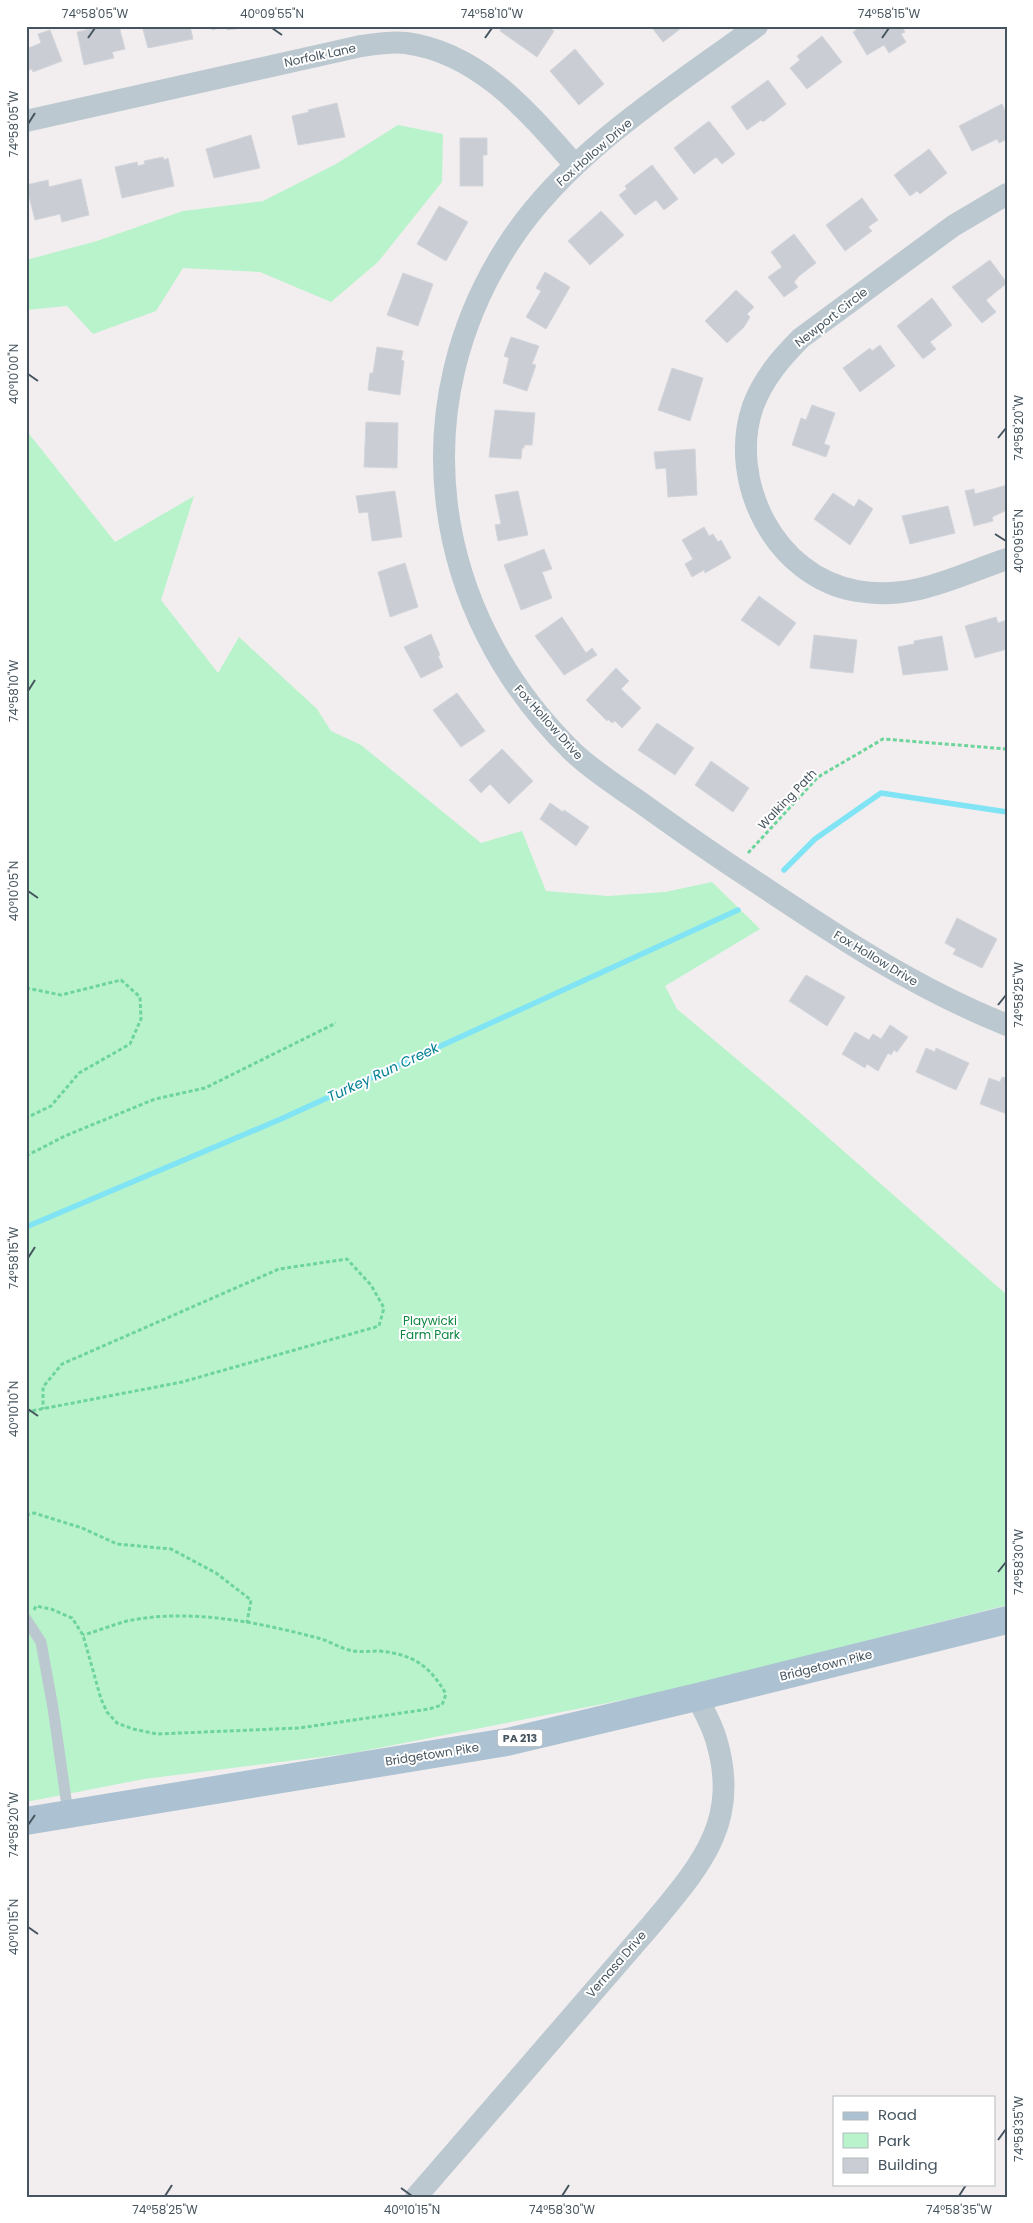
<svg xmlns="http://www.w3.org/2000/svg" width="1033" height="2223" font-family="Poppins,sans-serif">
<rect width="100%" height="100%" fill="#f2eeef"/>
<path fill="#b9f3cb" d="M398,125l45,9 -1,48 -64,80 -47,40 -71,-30 -77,-4 -27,43 -63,23 -26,-28 -41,4v-50l71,-19 86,-30 80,-10 73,-37z
M26,430l89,112 79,-46 -33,104 57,73 21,-36 78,72 14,22 30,14 120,98 41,-12 24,60 62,5 57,-4 47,-10 48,47 -95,57 12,23 112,94 218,192v310l-333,85 -321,63 -209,26 -118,23z"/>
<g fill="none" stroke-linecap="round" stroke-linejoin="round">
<path stroke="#81e4f5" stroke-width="5.5" d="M784,870l31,-31 66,-46 126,19
M26,1227l255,-108 457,-209"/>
</g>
<path fill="#caced4" stroke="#d2d5db" d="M104,26h15l6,23 -13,3 2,6 -30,7 -7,-33z
M142,26h48l3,13 -45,9z
M211,26h38v1l-22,3v-4l-15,4z
M503,26h44l7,5 -17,26 -37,-26z
M656,26h28l-21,16 -10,-13z
M862,26h39l4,6 -4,2 5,8 -17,11 -5,-8 -17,10 -14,-23z
M50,30l12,31 -29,11 -1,-3 -6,2v-22l15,-6 -3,-9z
M822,36l20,26 -35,27 -17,-21 10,-8 -3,-4z
M575,49l29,35 -25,21 -29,-34z
M768,80l18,24 -23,18 -2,-2 -14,10 -16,-23z
M337,103l8,34 -47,8 -6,-29 17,-4 -1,-2z
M1002,104l5,11v24l-8,4 -2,-4 -25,12 -13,-25z
M709,121l26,33 -13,10 -6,-7 -22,17 -20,-26z
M251,135l9,33 -46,10 -8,-29z
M460,138h27v17h-4v31h-23z
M929,149l18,24 -27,21 -3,-3 -7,5 -16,-21z
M163,157l1,3 4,-2 6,28 -52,12 -7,-31 22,-5 1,4 7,-2 -1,-3z
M652,165l26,34 -14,11 -8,-10 -21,15 -16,-20 8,-6 -2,-3z
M81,179l8,36 -27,7 -2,-8 -25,6 -9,-35 22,-5 1,7z
M862,198l16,22 -10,7 4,4 -27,20 -19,-26z
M439,206l29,16 -22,39 -29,-17z
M601,211l23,24 -34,30 -22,-24z
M794,234l22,29 -17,13 -5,6 4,5 -14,10 -16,-20 14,-10 -11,-15z
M990,260l17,23 -21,17 10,12 -14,11 -30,-36z
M545,272l25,15 -24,42 -20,-12 15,-26 -5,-3z
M403,273l30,11 -15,42 -31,-11z
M736,290l18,17 -7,7 3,3 -6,10 -17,16 -22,-22z
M932,298l20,27 -22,17 6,7 -13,10 -26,-33z
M511,337l28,9 -7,18 4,1 -9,26 -24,-8 6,-25 -5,-2z
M880,345l15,21 -35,26 -17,-24 27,-20 2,3z
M377,347l26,4 -2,9 3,1 -4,34 -32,-5 2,-17h3z
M672,368l31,10 -13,43 -32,-11z
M812,405l23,8 -11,31 6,2 -4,11 -34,-12 9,-27 5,2z
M495,410l40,3 -3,32h-8v3h-2l-1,11 -32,-2z
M366,422l32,1 -1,45 -33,-1z
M695,449l2,46 -29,2 -2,-29 -10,1 -2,-17z
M1007,485v25l-15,7 1,4 -19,5 -9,-35 9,-2 1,5z
M395,491l7,46 -30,4 -4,-29 -9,1 -3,-17z
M518,491l10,44 -30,6 -3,-16 6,-1 -6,-29z
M833,493l21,14 5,-8 14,10 -23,36 -36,-26z
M948,506l7,27 -45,11 -8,-28z
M704,527l5,9 4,-2 5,8 3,-2 10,18 -26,15 -1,-3 -12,7 -7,-13 8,-5 -11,-19z
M544,549l8,20 -10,3 10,26 -31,12 -17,-45z
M405,563l13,44 -28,10 -12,-45z
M759,596l37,27 -17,23 -38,-26z
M562,617l24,36 6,-5 5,7 -33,20 -29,-39z
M996,617l2,6 9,-3v29l-32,9 -10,-32z
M431,634l9,21 -2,1 5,11 -22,11 -17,-31z
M814,635l43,5 -4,33 -43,-5z
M942,636l6,34 -45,5 -5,-28 16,-3v-3z
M616,668l13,13 -8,8 20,19 -19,20 -7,-7 -3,2 -4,-4 -1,2 -21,-21z
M457,693l28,38 -24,16 -28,-37z
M657,723l37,25 -19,27 -37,-25z
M502,749l31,32 -24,23 -19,-20 -9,9 -12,-13z
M711,761l38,27 -16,24 -38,-27z
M550,803l13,9 1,-2 25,17 -13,19 -36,-27z
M957,918l40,21 -15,29 -29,-14 3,-5 -11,-6z
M806,975l39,22 -18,29 -38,-25z
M890,1025l18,12 -11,15 -3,-2 -3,5 -3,-2 -10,18 -11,-7 -2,4 -23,-14 13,-22 14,8 4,-6 8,5z
M926,1048l9,4 1,-4 33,15 -13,27 -40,-18z
M1002,1077l5,1v36l-27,-10 9,-26 11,4z"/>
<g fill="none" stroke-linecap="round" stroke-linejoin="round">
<path stroke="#6dd59b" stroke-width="3" stroke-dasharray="4 2.5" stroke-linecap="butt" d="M748,853l70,-76 65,-38 124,10
M26,988l35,7 60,-15 19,17 1,22 -11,25 -51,29 -28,33 -25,12
M26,1156l39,-20 90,-37 50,-11 131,-65
M26,1412l156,-30 197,-56 5,-18 -13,-23 -24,-26 -68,10 -217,95 -19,23v22
M26,1515l8,-2 48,15 35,16 54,5 45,24 35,27 -4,23
M34,1610l2,-4 15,3 21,9 11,17 18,64 6,13 10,11 16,6 24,5 142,-6 130,-19 13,-4 4,-11c-17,-29 -32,-39 -66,-43 -9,0 -18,1 -27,0 -12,-2 -23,-10 -35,-13 -62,-16 -128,-30 -191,-17 -15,4 -29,10 -44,14"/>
<path stroke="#bbc8cf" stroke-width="11" d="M26,1619l15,23 12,66 15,105"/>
<path stroke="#bbc8cf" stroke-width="22" d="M757,26c-84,62 -184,123 -244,211 -113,167 -83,375 59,514 21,20 45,35 68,51 36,26 73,52 110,76 82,55 164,110 257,147
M26,121l335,-75c14,-2 31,-5 45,-3 74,10 123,70 169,122
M1007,194l-54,32 -152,112c-20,20 -38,41 -48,68 -26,75 22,171 104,185 56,10 99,-15 150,-32
M416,2197l236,-273c49,-59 89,-103 64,-185 -4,-14 -12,-28 -19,-42"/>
<path stroke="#acc1d1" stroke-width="28" d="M26,1821l481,-79 190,-45 310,-77"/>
</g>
<path fill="none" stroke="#45545e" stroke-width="2" d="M272,28l10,7M88,38l7,-10M485,38l7,-10M882,38l7,-10M28,124l7,-11M28,374l10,7M998,438l8,-10M995,534l11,7M28,691l7,-11M28,891l10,7M998,1005l8,-10M28,1258l7,-11M28,1409l10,7M998,1572l8,-10M28,1825l7,-10M28,1927l10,7M998,2140l8,-11M401,2188l11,8M165,2196l7,-11M562,2196l7,-11M959,2196l7,-11"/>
<g text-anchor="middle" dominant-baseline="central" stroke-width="4" stroke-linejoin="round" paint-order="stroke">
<rect fill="#fff" stroke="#7d878e" stroke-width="1" x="497.5" y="1729.5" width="45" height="17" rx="4"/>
<g font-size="11" font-weight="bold" fill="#45545e">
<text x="520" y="1738">PA 213</text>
</g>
<g font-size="12" fill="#45545e" stroke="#fff">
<text transform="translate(320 55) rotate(-12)">Norfolk Lane</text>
<text transform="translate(594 152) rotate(-41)">Fox Hollow Drive</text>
<text transform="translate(831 317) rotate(-38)">Newport Circle</text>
<text transform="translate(549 722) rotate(48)">Fox Hollow Drive</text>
<text transform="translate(787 799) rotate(-46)">Walking Path</text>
<text transform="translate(876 958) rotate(31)">Fox Hollow Drive</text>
<text transform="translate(826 1665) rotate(-14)">Bridgetown Pike</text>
<text transform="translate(432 1754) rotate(-9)">Bridgetown Pike</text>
<text transform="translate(616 1964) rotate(-49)">Vernasa Drive</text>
</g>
<g font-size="12" fill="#0e8742" stroke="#fff">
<text x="430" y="1320">Playwicki<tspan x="430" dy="14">Farm Park</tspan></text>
</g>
<g font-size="14" font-style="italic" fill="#038095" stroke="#fff">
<text transform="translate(383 1072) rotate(-25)">Turkey Run Creek</text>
</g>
</g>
<rect width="1033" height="2223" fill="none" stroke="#ffffff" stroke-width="55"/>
<rect x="833" y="2096" width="162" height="90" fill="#ffffff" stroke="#b5bbbf"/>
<rect x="843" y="2112" width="25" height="8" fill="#acc1d1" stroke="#b5bbbf"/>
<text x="878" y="2120" font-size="15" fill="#45545e">Road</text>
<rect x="843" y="2133" width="25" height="15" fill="#b9f3cb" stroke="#b5bbbf"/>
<text x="878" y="2146" font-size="15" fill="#45545e">Park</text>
<rect x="843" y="2158" width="25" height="15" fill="#caced4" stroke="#b5bbbf"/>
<text x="878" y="2170" font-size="15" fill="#45545e">Building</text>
<rect x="28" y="28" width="978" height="2168" fill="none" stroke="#45545e" stroke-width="2"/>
<g font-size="12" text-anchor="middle" fill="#45545e">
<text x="95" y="18">74°58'05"W</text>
<text x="272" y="18">40°09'55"N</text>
<text x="492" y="18">74°58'10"W</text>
<text x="889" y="18">74°58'15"W</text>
<text transform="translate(14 124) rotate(-90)" y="4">74°58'05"W</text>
<text transform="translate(14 374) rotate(-90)" y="4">40°10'00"N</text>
<text transform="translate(1019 428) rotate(-90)" y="4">74°58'20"W</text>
<text transform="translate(1019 541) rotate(-90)" y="4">40°09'55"N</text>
<text transform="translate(14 691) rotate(-90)" y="4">74°58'10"W</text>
<text transform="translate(14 891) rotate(-90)" y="4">40°10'05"N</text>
<text transform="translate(1019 995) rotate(-90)" y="4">74°58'25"W</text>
<text transform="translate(14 1258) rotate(-90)" y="4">74°58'15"W</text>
<text transform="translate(14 1409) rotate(-90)" y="4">40°10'10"N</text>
<text transform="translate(1019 1562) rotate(-90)" y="4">74°58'30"W</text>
<text transform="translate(14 1825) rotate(-90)" y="4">74°58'20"W</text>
<text transform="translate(14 1927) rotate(-90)" y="4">40°10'15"N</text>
<text transform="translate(1019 2129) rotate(-90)" y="4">74°58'35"W</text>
<text x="165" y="2214">74°58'25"W</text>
<text x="412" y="2214">40°10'15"N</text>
<text x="562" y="2214">74°58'30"W</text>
<text x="959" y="2214">74°58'35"W</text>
</g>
</svg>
